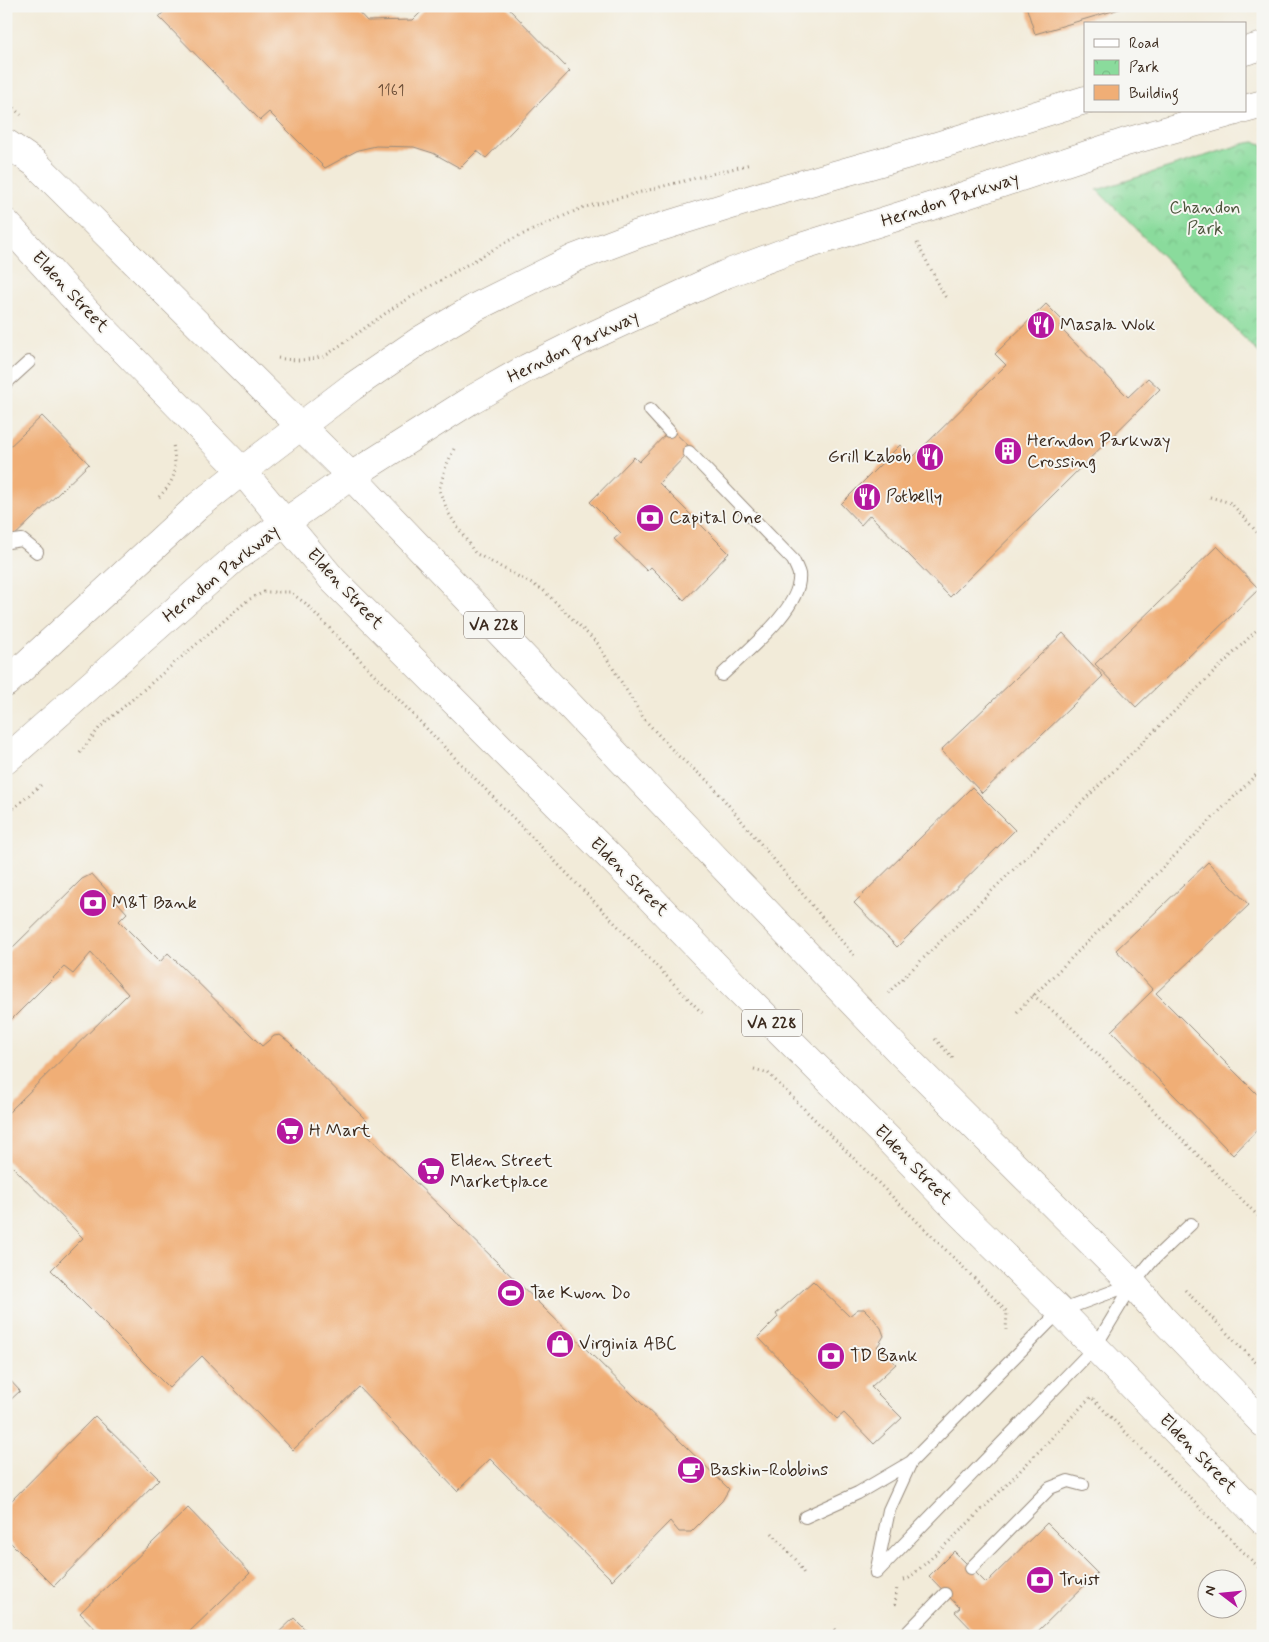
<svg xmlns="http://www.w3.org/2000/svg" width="1269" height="1642" font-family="Mynerve,sans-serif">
<defs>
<pattern id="park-crowns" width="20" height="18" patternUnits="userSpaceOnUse" patternTransform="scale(1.25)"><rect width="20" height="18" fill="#8adb9c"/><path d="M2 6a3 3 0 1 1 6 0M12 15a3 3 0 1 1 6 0" fill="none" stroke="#78bc86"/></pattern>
</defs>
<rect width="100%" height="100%" fill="#f6f6f2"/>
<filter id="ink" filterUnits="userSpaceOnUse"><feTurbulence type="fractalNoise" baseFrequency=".02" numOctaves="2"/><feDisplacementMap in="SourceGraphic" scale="10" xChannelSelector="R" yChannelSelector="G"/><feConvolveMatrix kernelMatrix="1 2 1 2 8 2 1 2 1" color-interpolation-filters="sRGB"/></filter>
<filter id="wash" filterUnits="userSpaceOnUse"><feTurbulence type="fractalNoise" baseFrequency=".0096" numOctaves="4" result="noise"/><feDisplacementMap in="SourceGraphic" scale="20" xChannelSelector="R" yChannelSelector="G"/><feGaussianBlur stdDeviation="1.12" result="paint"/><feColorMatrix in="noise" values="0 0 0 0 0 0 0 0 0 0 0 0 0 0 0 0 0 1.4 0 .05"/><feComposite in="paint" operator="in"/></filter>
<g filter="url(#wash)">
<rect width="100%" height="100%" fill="#f2ebd9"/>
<path fill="url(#park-crowns)" stroke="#62825d" d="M1254,142l9,2v213l-166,-167 146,-46z"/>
<g id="blocks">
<path fill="#f0ae76" d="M169,6h184l14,15 46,-1 14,-14h79l64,65 -84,87 -9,-7 -17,17 -27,-15 -19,-6 -38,-1 -18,4 -33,18 -56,-56 -9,8 -101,-103z
M1026,6h100v1l-91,27z
M1046,304l18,18 -5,5 69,70 20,-19 12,11 -210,208 -80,-82 -9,10 -20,-21 59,-59 12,13 94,-93 -11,-11z
M42,416l47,48 -83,80v-94z
M671,429l21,20 -33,34 70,70 -45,47 -33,-33 -4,4 -33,-32 7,-6 -31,-31 44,-45 5,5z
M1217,546l42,43 -123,118 -41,-43z
M1063,633l40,43 -121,117 -41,-43z
M972,787l43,43 -118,117 -43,-44z
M1208,862l41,43 -93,88 107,107v24l-30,31 -122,-124 42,-41 -37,-40z
M92,874l35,39 -8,8 41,41 8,-9 94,93 12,-10 6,-1 9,7 78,79 -7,7 369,361 -7,12 -31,31h-12l-9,-11 -58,59 -122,-121 -33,32 -98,-104 -66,63 -91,-94 -33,32 -118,-118 32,-32 -77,-78v-45l122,-121 -37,-41 -18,21 -9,-7 -58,58v-71l76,-75z
M813,1281l36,35 9,-7h6l9,9 8,10 3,8 -7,11 19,17 -25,23 31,31 -28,26 -30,-31 -7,6 -79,-82 20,-20 -2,-3z
M6,1376l14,15 -14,13z
M95,1416l64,63 -105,107 -48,-48v-32z
M188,1508l62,65 -65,63h-83l-22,-23z
M1047,1523l50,50 -64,63h-55l-23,-24 5,-4 -31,-32 25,-25 32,32z
M294,1618l18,18h-37z"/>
</g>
</g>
<g filter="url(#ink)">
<use href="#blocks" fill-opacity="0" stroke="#968a7c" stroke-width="1"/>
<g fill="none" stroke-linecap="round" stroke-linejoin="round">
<defs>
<path id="lane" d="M6,383l23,-21
M650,410l19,21
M689,452l104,108c2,4 5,10 6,14 4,34 -55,79 -77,101
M8,542l14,-2 15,12
M805,1517l53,-24 53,-31 149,-151 73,-27
M971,1568l79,-80 18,-7 15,4
M876,1573l219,-226 38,-63 19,-23 39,-37
M876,1573l13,-63 22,-48
M904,1636l41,-42"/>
<path id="secondary" d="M1245,51l18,-5
M1245,109l18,-5
M6,683l192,-177 44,-35 110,-84 70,-48 54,-32 99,-49 63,-24 126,-39 166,-47 155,-48
M6,760l230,-203 115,-81 120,-76 56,-32 56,-28 143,-66 65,-24 160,-50 175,-58 110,-31"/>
<path id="primary" d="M6,143l29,20 316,313 548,575 234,233 29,34 101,105
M6,223l80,88 156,160 91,109 303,303 97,101 157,157 70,72 100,98 203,210"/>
</defs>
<use href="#lane" stroke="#968a7c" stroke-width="14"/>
<use href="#secondary" stroke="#968a7c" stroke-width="29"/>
<use href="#primary" stroke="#968a7c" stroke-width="29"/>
<path stroke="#968a7c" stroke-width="3" stroke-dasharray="1 4" stroke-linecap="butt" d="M6,101l15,14
M917,243l29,55
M278,358c17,3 34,3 50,-4l68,-48 112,-65 74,-33 78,-21 91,-23
M454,449l-8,17 -7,24 10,24 26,39 68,37 55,54 46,75 33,36 33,28 146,175
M159,497c19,-20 17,-27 14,-53
M1210,497l21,6 32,36
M80,753l20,-26 148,-127 16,-8h26l15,11 399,412
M6,815l35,-30
M888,993l375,-369
M1033,995l32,26 198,200
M1017,1012l246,-244
M935,1039l18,19
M754,1069l14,4 220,219 19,20 -1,18
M1185,1290l78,80
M772,1533l25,28 7,13
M904,1580l5,-2c64,-56 122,-119 182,-181l172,175
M895,1605l2,-19
M834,1629l7,7"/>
<use href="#lane" stroke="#fff" stroke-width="12"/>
<use href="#secondary" stroke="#fff" stroke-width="28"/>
<use href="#primary" stroke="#fff" stroke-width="28"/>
</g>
</g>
<defs>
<symbol id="restaurant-disc" viewBox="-11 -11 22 22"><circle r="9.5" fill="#b5179e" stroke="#f6f6f2"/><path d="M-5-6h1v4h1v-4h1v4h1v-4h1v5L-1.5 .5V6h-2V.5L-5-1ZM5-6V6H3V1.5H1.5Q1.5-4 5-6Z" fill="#fff"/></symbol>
<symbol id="building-disc" viewBox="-11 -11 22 22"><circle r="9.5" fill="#b5179e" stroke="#f6f6f2"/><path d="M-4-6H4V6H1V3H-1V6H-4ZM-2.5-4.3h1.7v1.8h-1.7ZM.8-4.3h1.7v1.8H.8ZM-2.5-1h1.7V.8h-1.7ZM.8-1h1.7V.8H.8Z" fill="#fff"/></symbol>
<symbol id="bank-disc" viewBox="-11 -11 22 22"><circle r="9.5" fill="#b5179e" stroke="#f6f6f2"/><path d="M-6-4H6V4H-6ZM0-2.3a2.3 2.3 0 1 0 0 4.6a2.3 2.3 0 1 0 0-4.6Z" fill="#fff"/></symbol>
<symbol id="supermarket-disc" viewBox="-11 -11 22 22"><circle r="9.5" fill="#b5179e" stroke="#f6f6f2"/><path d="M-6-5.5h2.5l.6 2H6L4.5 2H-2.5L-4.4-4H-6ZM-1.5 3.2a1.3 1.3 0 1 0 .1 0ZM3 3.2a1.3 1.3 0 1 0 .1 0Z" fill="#fff"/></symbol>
<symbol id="stadium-disc" viewBox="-11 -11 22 22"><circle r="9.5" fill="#b5179e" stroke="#f6f6f2"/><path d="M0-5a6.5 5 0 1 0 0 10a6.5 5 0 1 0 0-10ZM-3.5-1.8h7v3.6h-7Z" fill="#fff"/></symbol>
<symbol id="shop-disc" viewBox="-11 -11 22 22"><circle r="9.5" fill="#b5179e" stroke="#f6f6f2"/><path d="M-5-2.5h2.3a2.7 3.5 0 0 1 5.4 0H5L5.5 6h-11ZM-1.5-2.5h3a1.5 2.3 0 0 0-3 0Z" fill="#fff"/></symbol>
<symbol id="cafe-disc" viewBox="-11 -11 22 22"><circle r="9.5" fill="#b5179e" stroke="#f6f6f2"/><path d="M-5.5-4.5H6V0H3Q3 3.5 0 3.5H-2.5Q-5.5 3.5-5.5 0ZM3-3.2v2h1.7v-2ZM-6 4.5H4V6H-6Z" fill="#fff"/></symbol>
</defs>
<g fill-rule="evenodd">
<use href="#restaurant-disc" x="1025" y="309" width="32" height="32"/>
<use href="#building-disc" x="992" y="435" width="32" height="32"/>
<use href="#restaurant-disc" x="914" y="441" width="32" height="32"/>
<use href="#restaurant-disc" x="851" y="481" width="32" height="32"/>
<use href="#bank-disc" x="634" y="502" width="32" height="32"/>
<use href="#bank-disc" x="77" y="887" width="32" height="32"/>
<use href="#supermarket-disc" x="274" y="1115" width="32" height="32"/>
<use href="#supermarket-disc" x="415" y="1155" width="32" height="32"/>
<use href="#stadium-disc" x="495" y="1277" width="32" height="32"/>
<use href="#shop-disc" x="544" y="1328" width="32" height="32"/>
<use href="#bank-disc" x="815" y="1340" width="32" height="32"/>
<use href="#cafe-disc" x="675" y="1454" width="32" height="32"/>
<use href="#bank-disc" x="1024" y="1564" width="32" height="32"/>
</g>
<g text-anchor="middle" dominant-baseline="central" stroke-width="4" stroke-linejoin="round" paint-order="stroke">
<g font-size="15" fill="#684b34">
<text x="391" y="91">1161</text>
</g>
<g fill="#f6f6f2" stroke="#73675e" stroke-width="1">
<rect x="464" y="611.5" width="60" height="27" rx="4"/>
<rect x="742" y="1009.5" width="60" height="27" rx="4"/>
</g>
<g font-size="16" font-weight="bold" fill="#3b2a1e">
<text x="494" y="625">VA 228</text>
<text x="772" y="1023">VA 228</text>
</g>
<g font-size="18" fill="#3b2a1e" stroke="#f6f6f2">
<text transform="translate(950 200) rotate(-18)">Herndon Parkway</text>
<text transform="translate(70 292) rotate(47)">Elden Street</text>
<text transform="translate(573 347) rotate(-26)">Herndon Parkway</text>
<text transform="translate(221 574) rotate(-39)">Herndon Parkway</text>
<text transform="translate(345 589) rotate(47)">Elden Street</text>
<text transform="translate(629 877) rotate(45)">Elden Street</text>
<text transform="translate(913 1165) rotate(46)">Elden Street</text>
<text transform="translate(1198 1454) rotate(46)">Elden Street</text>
</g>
<g font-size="18" fill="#4f563e" stroke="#f6f6f2">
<text x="1205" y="208">Chandon<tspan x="1205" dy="21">Park</tspan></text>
</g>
<g font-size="18" fill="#3b2a1e" stroke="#f6f6f2" text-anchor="start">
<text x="1060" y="325">Masala Wok</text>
<text x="1027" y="441">Herndon Parkway<tspan x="1027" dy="21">Crossing</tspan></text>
<text x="911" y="457" text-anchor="end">Grill Kabob</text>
<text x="886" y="497">Potbelly</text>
<text x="669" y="518">Capital One</text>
<text x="112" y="903">M&amp;T Bank</text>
<text x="309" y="1131">H Mart</text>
<text x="450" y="1161">Elden Street<tspan x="450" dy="21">Marketplace</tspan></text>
<text x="530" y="1293">Tae Kwon Do</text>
<text x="579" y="1344">Virginia ABC</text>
<text x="850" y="1356">TD Bank</text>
<text x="710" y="1470">Baskin-Robbins</text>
<text x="1059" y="1580">Truist</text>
</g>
</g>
<rect width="1269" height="1642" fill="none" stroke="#f6f6f2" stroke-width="25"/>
<rect x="1084" y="22" width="162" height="90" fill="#f6f6f2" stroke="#aba49d"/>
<rect x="1094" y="39" width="25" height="8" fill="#ffffff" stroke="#aba49d"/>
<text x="1129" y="48" font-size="15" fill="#3b2a1e">Road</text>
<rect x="1094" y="60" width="25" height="15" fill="url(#park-crowns)" stroke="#aba49d"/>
<text x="1129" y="72" font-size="15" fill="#3b2a1e">Park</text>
<rect x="1094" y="85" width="25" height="15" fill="#f0ae76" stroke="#aba49d"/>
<text x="1129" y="98" font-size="15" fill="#3b2a1e">Building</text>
<g transform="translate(1222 1594) rotate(286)"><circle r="24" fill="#f6f6f2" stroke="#aba49d"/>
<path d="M0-4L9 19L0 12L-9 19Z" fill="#b5179e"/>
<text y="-8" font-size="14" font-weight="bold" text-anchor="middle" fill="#3b2a1e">N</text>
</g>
</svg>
